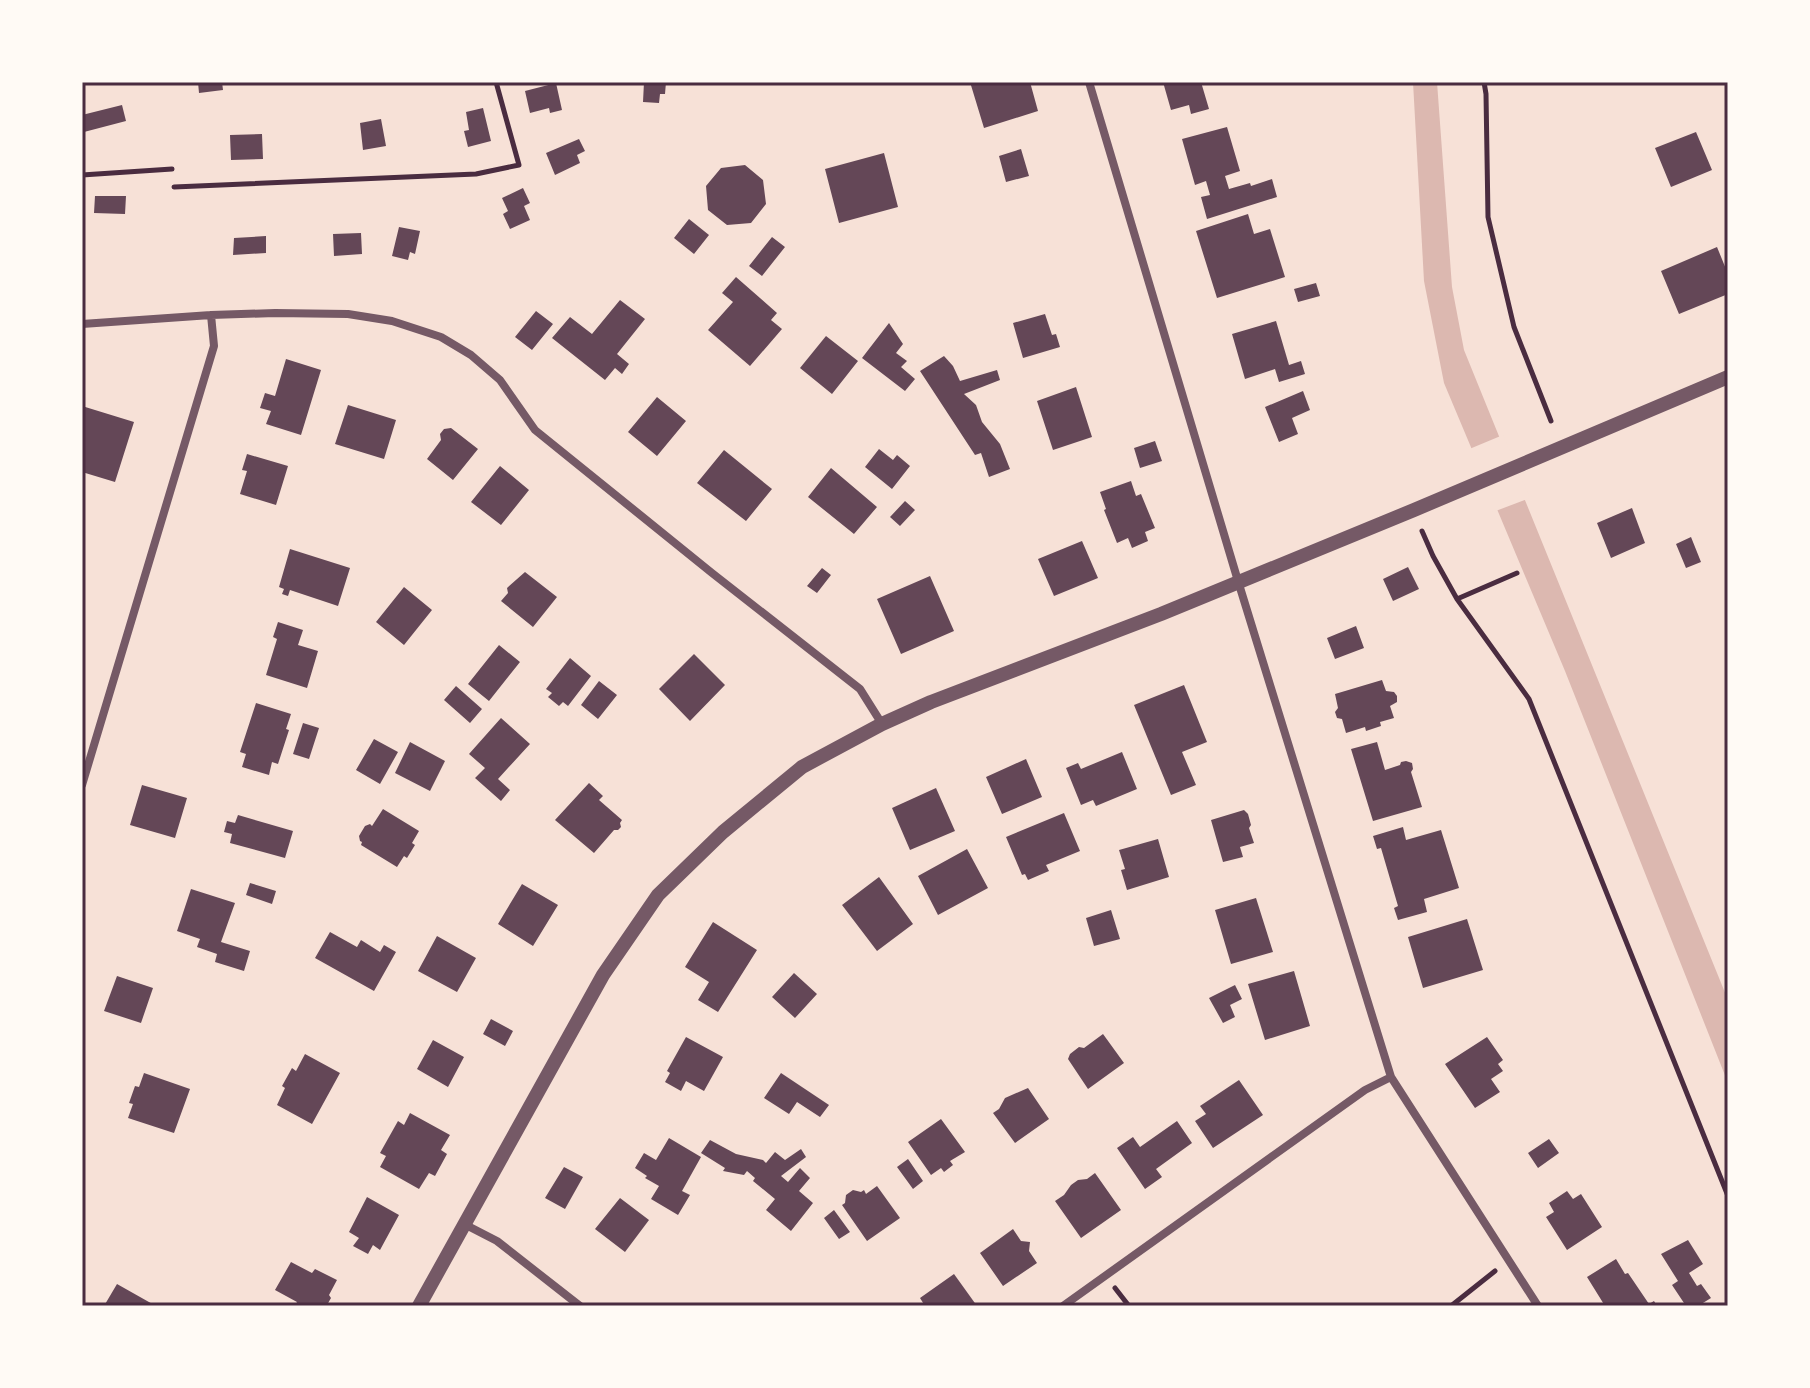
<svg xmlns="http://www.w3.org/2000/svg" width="1810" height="1388" font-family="'Fira Sans',sans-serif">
<rect width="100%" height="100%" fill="#f7e1d7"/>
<path fill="#dcb8b0" d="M1413,82h24l15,205 12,63 264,650v83l-163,-412 -121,-288 -20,-102z"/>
<path fill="#f7e1d7" d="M1503,435l27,63 -37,14 -26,-62z"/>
<path fill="#644757" d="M198,82h24l1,8 -24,3z
M644,82h22l-1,12h-5l-1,9 -16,-1z
M970,82h60l8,29 -54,17z
M1163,82h38l8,27 -18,5 -2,-9 -18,5z
M556,83l6,27 -12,3 -1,-5 -19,5 -5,-22z
M122,105l4,16 -42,11 -2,-17z
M483,108l8,33 -23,6 -4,-16 5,-1 -3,-18z
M381,119l5,27 -23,4 -3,-27z
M1227,127l13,44 -15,5 4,13 21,-6 1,3 21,-7 5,18 -70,22 -6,-22 9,-2 -4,-14 -11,4 -13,-46z
M1696,132l16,38 -41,17 -16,-39z
M262,134l1,25 -32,1 -1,-25z
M579,139l6,12 -8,4 3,8 -25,12 -9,-22z
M1021,149l8,27 -23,6 -7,-26z
M884,153l14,54 -59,16 -14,-54z
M745,165l18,15 3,24 -15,19 -24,2 -19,-15 -2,-24 15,-18z
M523,188l7,15 -6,3 6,14 -20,9 -7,-15 5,-3 -6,-13z
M95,196h31l-1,18 -31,-1z
M1248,214l6,20 16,-5 15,48 -68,21 -21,-67z
M689,219l20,16 -15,19 -20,-16z
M399,227l21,4 -5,23 -5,-2 -2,8 -16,-4z
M361,233l1,21 -28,2 -1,-22z
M266,236v17l-33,2 1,-17z
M772,237l13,10 -23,29 -13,-10z
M1717,247l11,27v20l-49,20 -18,-43z
M736,277l41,36 -6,7 11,9 -32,37 -42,-36 25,-28 -11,-9z
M1316,283l4,13 -22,6 -4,-13z
M620,300l25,19 -28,35 12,10 -7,10 -7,-6 -10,12 -53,-42 18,-21 22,17z
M536,311l17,13 -21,26 -17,-13z
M1045,314l7,21 4,-1 4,13 -37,11 -10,-35z
M1276,321l13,44 12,-4 4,13 -26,8 -4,-13 -30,10 -13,-45z
M889,323l14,21 -7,9 11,8 -6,6 14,12 -10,12 -43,-33z
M826,336l32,25 -26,33 -32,-26z
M944,356l9,10 7,15 37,-11 3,10 -36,14 12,11 6,17 18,22 10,25 -21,8 -8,-24 -6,2 -55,-84z
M286,359l35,11 -20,65 -35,-11 5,-13 -11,-3 5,-15 10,3z
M1076,387l16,50 -39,13 -16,-49z
M1303,391l7,19 -18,8 6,16 -19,8 -14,-35z
M657,397l29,24 -29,35 -29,-24z
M348,405l48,15 -12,39 -49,-15z
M82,406l52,16 -19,60 -33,-10z
M451,428l27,21 -25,31 -26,-21 14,-19 -1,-6 4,-5z
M1155,441l7,20 -22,7 -6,-20z
M879,449l14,11 4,-5 13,11 -18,23 -27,-22z
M724,450l48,39 -26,32 -49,-38z
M247,454l41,12 -12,39 -36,-11 7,-23 -5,-1z
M500,466l29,24 -28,35 -30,-23z
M831,468l46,39 -23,27 -46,-37z
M1131,481l5,15 5,-2 14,34 -10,4 3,9 -16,7 -4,-10 -11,5 -13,-33 2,-1 -6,-17z
M905,501l10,9 -15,16 -10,-9z
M1632,508l13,35 -34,15 -14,-35z
M1691,537l10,25 -15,6 -10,-24z
M1082,541l16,37 -44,18 -16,-37z
M290,549l60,19 -12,38 -48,-16 -2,6 -6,-2 2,-5 -5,-2z
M1408,567l11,22 -26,12 -10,-22z
M822,568l9,7 -14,18 -10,-7z
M525,572l32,25 -24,30 -32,-26 7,-8 -1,-5z
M930,576l24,55 -53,23 -24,-55z
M404,587l28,23 -28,35 -28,-23z
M278,622l25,8 -5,15 20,6 -11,37 -41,-13 11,-36 -4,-2z
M1356,626l8,22 -29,11 -8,-21z
M499,645l21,17 -31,39 -21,-17z
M694,654l31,31 -35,36 -31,-32z
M570,658l21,18 -23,30 -5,-4 -4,4 -11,-9 4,-4 -6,-4z
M1382,680l4,11 8,1 3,4v6l-7,4 4,12 -14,4 1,4 -15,5 -1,-4 -19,6 -4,-14 -5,-1 -2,-6 3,-4 -3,-14z
M599,681l18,14 -19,24 -17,-14z
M1184,685l23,57 -25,10 14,33 -25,10 -37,-90z
M456,686l26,23 -12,14 -26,-23z
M256,703l35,11 -5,15 3,1 -11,34 -6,-2 -3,13 -27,-8 4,-13 -6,-2z
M501,718l29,26 -32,35 12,11 -9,11 -26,-23 10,-10 -16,-14z
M303,723l16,5 -10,31 -16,-5z
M374,739l24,13 -18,32 -24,-14z
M410,742l35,19 -15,30 -35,-18z
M1377,742l8,28 15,-5 1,-3 5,-1 6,2 1,6 -2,3 11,35 -49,14 -22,-72z
M1122,752l15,37 -41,17 -3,-6 -12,5 -15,-37 12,-5 3,6z
M1026,759l16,38 -40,17 -16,-37z
M589,783l14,13 -4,4 23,20 -2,3 1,4 -3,3h-4l-20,23 -39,-33z
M142,785l45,13 -12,40 -45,-13z
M936,788l19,43 -45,19 -18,-42z
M383,809l36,22 -7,12 3,2 -8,13 -3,-2 -7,11 -36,-22 1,-3 -2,-1 -1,-5 6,-10 5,-2 2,2z
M1244,810l4,4 3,11 -2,3 5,15 -14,4 3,10 -20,5 -12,-42z
M1064,813l16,38 -34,14 3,6 -21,9 -3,-6 -3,1 -16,-38z
M238,815l55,16 -8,27 -55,-15 2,-9 -8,-2 3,-11 8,2z
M1403,827l3,13 35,-10 18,58 -35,11 3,13 -29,8 -4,-12 4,-2 -17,-58 -4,1 -4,-13z
M1158,839l11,38 -42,13 -6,-20 4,-1 -6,-19z
M967,849l21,39 -50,27 -20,-39z
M879,877l34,47 -36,27 -35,-46z
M250,883l26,8 -4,13 -26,-9z
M522,884l36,21 -25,41 -35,-22z
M191,889l44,14 -14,39 29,9 -6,20 -29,-9 2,-8 -20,-7 3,-8 -23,-8z
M1256,898l17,54 -42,12 -16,-54z
M1111,910l9,29 -26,7 -8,-28z
M1467,919l16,51 -60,18 -15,-51z
M713,922l44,28 -39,62 -20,-12 11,-18 -24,-15z
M330,932l27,15 4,-7 19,12 4,-7 12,7 -22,39 -59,-33z
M437,936l39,22 -19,34 -39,-21z
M1294,971l16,55 -45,14 -17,-56z
M794,973l23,21 -22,24 -23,-21z
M117,976l36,12 -12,35 -37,-12z
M1235,985l7,14 -12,6 5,12 -12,6 -14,-25z
M491,1019l22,12 -8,15 -22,-12z
M1103,1034l21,29 -36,26 -20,-30 2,-5 9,-7 5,1z
M686,1037l37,20 -19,34 -18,-10 -5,10 -16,-9 5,-9 -3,-2z
M1487,1037l16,23 -5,4 5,7 -12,8 9,13 -25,16 -30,-44z
M433,1040l31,17 -16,30 -31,-18z
M305,1054l35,19 -28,51 -35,-19 8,-17 -3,-2 10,-18 4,3z
M144,1073l46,16 -16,44 -46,-15 5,-14 -4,-1 6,-17 4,1z
M781,1073l48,32 -9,12 -23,-15 -8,12 -25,-16z
M1239,1080l24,35 -50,33 -18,-27 11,-7 -6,-8z
M1028,1088l21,31 -34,24 -22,-30 6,-4 6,-11z
M410,1113l40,22 -9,15 6,4 -12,22 -6,-3 -10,16 -39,-22 6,-11 -6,-3 18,-32 6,4z
M941,1119l24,33 -15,9 3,4 -9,7 -3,-4 -10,7 -23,-33z
M1177,1121l15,22 -36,26 6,8 -17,12 -28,-41 16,-11 7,10z
M669,1138l32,19 -19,34 8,4 -12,20 -27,-16 8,-13 -14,-8 2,-2 -12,-8 9,-15 12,7z
M1549,1139l10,14 -21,15 -10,-15z
M710,1140l26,14 27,6 3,3 9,-11 10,8 16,-11 5,8 -25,19 7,6 12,-14 10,10 -11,13 14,12 -22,28 -25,-21 9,-11 -22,-18 2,-3 -8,-7 -3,4 -21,-4 2,-3 -24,-15z
M908,1159l15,22 -10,8 -16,-22z
M564,1167l19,10 -18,32 -20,-11z
M1095,1173l26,37 -40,28 -26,-37 9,-6 7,-10 7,-5 9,-1z
M877,1186l23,32 -33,23 -25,-36 3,-2 1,-8 7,-5 8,2 3,-2 2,4z
M1567,1191l6,8 8,-5 21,33 -35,23 -21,-33 8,-5 -5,-9z
M367,1197l32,18 -19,35 -7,-5 -5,9 -15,-8 6,-8 -10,-6z
M620,1198l29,22 -24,32 -30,-23z
M834,1210l16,22 -11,7 -15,-21z
M1013,1229l8,12 9,1 -1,9 8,12 -34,23 -23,-33z
M1688,1240l15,24 -14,9 8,13 4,-2 10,14 -13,8h-12l-14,-21 6,-4 -17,-27z
M1616,1259l9,15 3,-1 21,31 5,-3 3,5h-52l-18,-29z
M291,1262l21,11 3,-4 22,11 -8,15 2,3 -4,7 -32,1 2,-4 -22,-12z
M954,1274l23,32h-52l-5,-8z
M117,1284l39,22h-52z"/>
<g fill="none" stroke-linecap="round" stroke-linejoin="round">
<path stroke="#4a2c40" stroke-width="5" d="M1484,82l2,12 2,123 26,110 37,94
M82,175l90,-6
M174,187l302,-13 43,-9 -23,-83
M1422,531l11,25 24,43 72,100 199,497
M1457,599l60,-26
M1115,1288l14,18
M1451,1306l44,-35"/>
<path stroke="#755966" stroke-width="8" d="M1089,82l149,499 153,496 147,229
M82,324l129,-9 64,-2 73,1 44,7 49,16 30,18 29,25 35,50 177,143 148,116 22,35
M82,785l132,-439 -3,-31
M464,1224l33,17 83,65
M1063,1306l302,-216 26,-13"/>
<path stroke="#755966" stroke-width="14" d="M419,1306l184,-331 55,-80 65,-63 79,-65 80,-43 49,-22 230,-88 253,-104 314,-133"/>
</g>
<rect width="1810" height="1388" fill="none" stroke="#fffaf5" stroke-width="168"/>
<rect x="84" y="84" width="1642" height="1220" fill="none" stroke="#4a2c40" stroke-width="3"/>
</svg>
